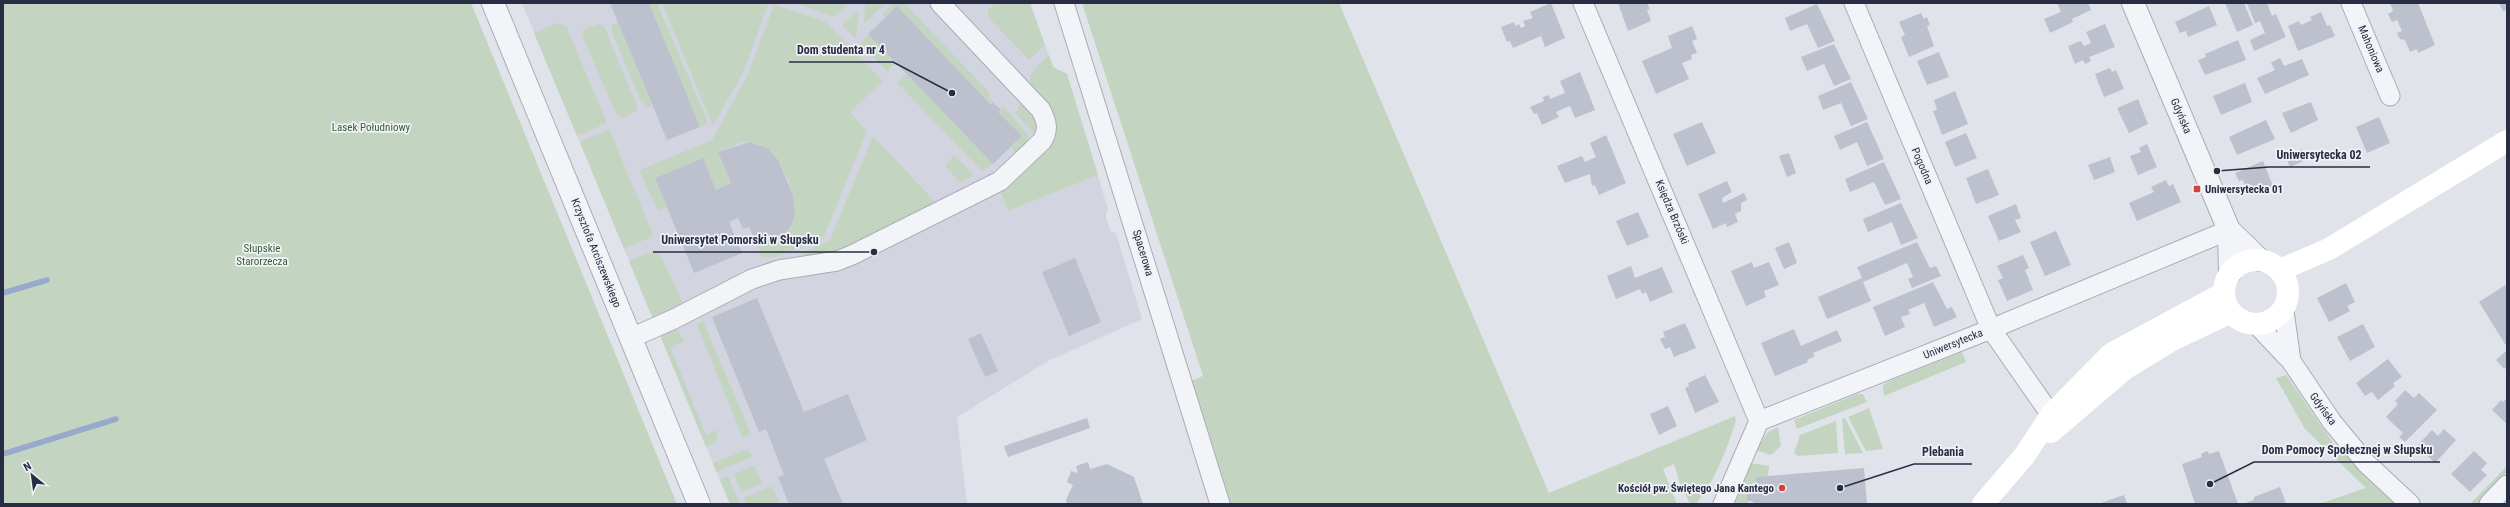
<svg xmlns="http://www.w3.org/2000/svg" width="2510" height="507" font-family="'Roboto Condensed',sans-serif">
<rect width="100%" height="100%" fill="#e0e3ea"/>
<path fill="#d2d5df" d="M522,3h508l23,64 14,7 41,135 -2,7 4,15 6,2 26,86 -94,42 -91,56 10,87h-237z"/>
<path fill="#c3d5c1" d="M3,3h468l206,501h-674z
M649,3h8l51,120 -8,4z
M662,3l106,1 -24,67 -31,55z
M795,3h54l-15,14z
M865,3h21l-22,21z
M893,3h11l84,88 2,8 3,3 -2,3 -94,-99 -12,11 -3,-3z
M996,3h34l15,42 -16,15 -41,-43v-7z
M1082,3h257l210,490 186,-77 1,5c-10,30 -20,58 -40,83h-6l-10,-20 -6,-20 -11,5 14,35h-447l-39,-123 12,-5z
M774,5l51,16 58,60 -33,31 17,19 -43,105c-13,6 -51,28 -63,20l-3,-9c13,-5 27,-11 34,-24 11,-23 -14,-80 -42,-81 -10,-1 -22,6 -32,10l13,31 -15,7 -14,-32 -47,20 12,29 -9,4 -18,-39 2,-3 70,-29 36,-66z
M859,10l-3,27v2l-14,-14z
M618,22l34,83 -3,2 -8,-5 -29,-70v-7z
M556,23l10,3 41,97 -30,13 -43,-103z
M598,24l6,2 34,82 -3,4 -13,6 -6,-4 -34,-79 1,-5z
M868,34l27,29 -8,9 -25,-27 1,-6z
M1049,55l4,12 14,7 31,101 -90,36 -8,-22 44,-39 -14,-72 4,-9z
M906,74l87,90 -11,7 -85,-88z
M1023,101l15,15 -2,19 -21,-22z
M1004,107l25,29 -3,6 -11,11 -4,-6 11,-11 -24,-24z
M609,129l44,105 -2,3 -27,12 -44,-107z
M873,136l65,69 -91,45 -48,8v-3l31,-15z
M954,155l20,20 -14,7 -15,-16z
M658,250l25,53 -1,5 -28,14 -25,-61z
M703,321l48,113 -8,4 -46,-113z
M676,328l9,13 -15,6 36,88 11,-5v10l-11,7 -48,-117z
M1962,352l4,10 -82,34 -1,-10 4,-4z
M2286,375l47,68 62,61h-76l47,-16 -61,-59 -29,-51z
M1857,394h6l4,8 -70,27 -3,-9z
M1869,408l14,41 -17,2 -18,-34z
M1845,418l18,35 -18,1 -3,-35z
M1836,421l2,32 -40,3 -4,-3 6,-18z
M1778,427l3,19 -10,9 -15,-5 12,-18z
M748,449l4,8 -36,15 -3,-9z
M1750,463l19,3 -1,10 -12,1 1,10 -10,2 -1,3 3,12h-18z
M755,465l7,18 -21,9 -7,-18z
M2507,466v6l-29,32h-8z
M728,476l12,28h-10l-10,-24z
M772,486l8,18h-34l-3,-6z"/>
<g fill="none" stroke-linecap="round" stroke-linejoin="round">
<path stroke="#99a9cc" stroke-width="5.5" d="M3,293l44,-13
M3,454l113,-35"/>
</g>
<path fill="#bdc1cd" d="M610,3h39l51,124 -33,13z
M1551,3l14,35 -20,9 -4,-11 -28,12 -3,-7 -3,1 -6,-15 13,-5 1,4 4,-2 2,4 4,-2 -2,-5 10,-3 -3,-6z
M1618,3h29l3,6 -3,1 4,11 -23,10z
M2057,3h31l3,7 -19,9 1,3 -23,11 -6,-14 17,-7z
M2225,3h19l9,22 -16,7z
M2247,3h20l5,13 4,-2 10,23 -32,14 -4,-11 15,-7 -5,-12 -5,2z
M2390,3h28l17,42 -17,8 -1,-4 -7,3 -5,-12 -5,-1 -3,-6 5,-2 -5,-11 -5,2 -4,-8 5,-3z
M2499,3h8v7l-4,1z
M1817,4l18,37 -17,7 -11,-24 -17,7 -5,-13z
M897,6l94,99 2,-3 8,8 -3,2 24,24 -29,28 -125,-130z
M2209,6l8,19 -29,12 -2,-6 -6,2 -5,-11z
M2321,12l6,14 3,-1 5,11 -37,15 -10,-25 11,-5 2,4 11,-5 -2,-3z
M1921,13l3,6 3,-2 3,8 -3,1 7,20 -25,11 -8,-20 4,-2 -6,-13z
M2105,24l10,23 -26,10 2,4 -6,3 -2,-4 -8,4 -7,-18 13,-5 3,5 7,-3 -5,-11z
M1692,26l5,13 -5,2 5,12 -6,2 1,4 -10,4 7,16 -33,15 -14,-33 30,-13 -4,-12z
M2238,40l8,20 -41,15 -7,-15 8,-3 -1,-3z
M1834,44l17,35 -17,7 -10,-22 -17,7 -6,-14z
M1939,52l10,25 -22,8 -10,-24z
M2280,58l4,8 18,-7 7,16 -44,19 -8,-16 18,-8 -4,-7z
M2110,68l2,4 4,-2 8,19 -20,8 -9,-23z
M1580,72l15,38 -20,8 -5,-12 -14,6 3,5 -17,8 -5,-12 -3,1 -4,-7 14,-6 -1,-4 6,-2 1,4 15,-6 -5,-12z
M1851,82l17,37 -17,7 -10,-23 -18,7 -5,-14z
M2245,83l7,19 -31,13 -8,-19z
M1955,91l13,33 -26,11 -9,-24 4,-1 -3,-10z
M2138,99l10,25 -19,9 -12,-25z
M2311,102l7,18 -27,13 -9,-20z
M2379,117l11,26 -23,10 -11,-26z
M2266,120l9,19 -38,16 -8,-18z
M1702,122l14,31 -29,13 -14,-32z
M1867,122l17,37 -17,7 -10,-24 -17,8 -6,-14z
M1966,133l11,25 -22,9 -10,-25z
M1606,135l20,48 -27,12 -4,-10 -3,1 -2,-12 -25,9 -8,-17 25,-10 3,6 11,-5 -6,-14z
M750,142l18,6 10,12 15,35 2,20 -3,8 -4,7 -14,10 -16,7 -9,-20 -6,2 -5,-11 -9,4 13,31 -48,20 -39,-95 48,-20 13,32 15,-7 -13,-31z
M2147,144l10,23 -19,8 -8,-19 11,-4 -2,-4z
M2302,149l4,11 -16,7 -5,-11z
M1789,153l7,20 -9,4 -8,-21z
M2110,157l5,15 -21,8 -6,-15z
M2263,161l10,25 -19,8 -4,-10 -5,2 -2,-6 -4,1 -4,-8z
M1884,162l17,37 -16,6 -11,-23 -24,10 -5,-13z
M1988,169l11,26 -23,9 -10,-26z
M2166,180l3,6 4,-2 8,18 -44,19 -8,-18 25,-11 -3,-5z
M1727,181l5,11 -10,6 1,5 21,-10 3,7 -6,3v8l-6,3 3,8 -11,5 -1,-4 -13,6 -15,-35z
M1901,203l17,35 -17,7 -9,-23 -24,10 -5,-13z
M2016,204l5,14 -6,2 6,12 -22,9 -11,-25z
M1638,212l11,25 -22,9 -11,-25z
M2056,231l15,34 -26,11 -15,-34z
M1789,242l8,21 -13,6 -9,-21z
M1917,242l13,26 6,-2 5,10 -29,12 -4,-9 5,-2 -6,-14 -44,19 8,19 -44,18 -9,-22 44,-19 -5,-11z
M2023,255l6,13 -4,2 8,20 -26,11 -9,-21 5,-2 -6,-12z
M1075,258l26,64 -32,14 -27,-64z
M1752,262l2,6 15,-6 10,23 -15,6 2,6 -20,9 -15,-35z
M1631,266l4,12 27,-11 11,25 -23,10 -4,-10 -4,2 -2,-5 -24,10 -9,-23z
M1933,282l14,27 5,-2 5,10 -23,10 -10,-24 -16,7 2,4 -9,3 4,10 -20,9 -12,-29z
M2346,283l9,19 -8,4 3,5 -21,11 -12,-24z
M2507,284v60h-2l-26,-42z
M757,298l47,114 44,-18 19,46 -43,19 19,45h-54l-11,-27 6,-2 -18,-46 -7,3 -47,-115z
M1685,323l11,25 -22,9 -4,-10 -5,2 -5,-10 5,-2 -2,-5z
M2363,324l12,23 -25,14 -13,-24z
M1794,329l7,17 36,-16 5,11 -29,12 2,3 -8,4 1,2 -33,14 -14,-33z
M981,333l17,38 -13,6 -17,-38z
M2507,350v17l-3,2 -8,-9z
M2388,359l14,18 -9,6 2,3 -17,14 -6,-8 -7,4 -9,-13z
M1705,375l14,27 -24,11 -10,-25 4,-2 -1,-3z
M2405,390l9,8 5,-5 18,17 -32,32 -6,-5 4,-4 -17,-16 12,-13 -3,-3z
M2507,398v26l-15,-14 9,-10 2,2z
M1668,406l9,20 -18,9 -9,-21z
M1087,418l3,10 -82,29 -4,-11z
M2444,429l12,11 -21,23 -18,-17 15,-16 6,6z
M2207,451l2,3 10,-3 19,53h-43l-13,-40 20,-7 -1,-3z
M2474,451l13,12 -6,7 6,5 -17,17 -19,-18z
M1088,462l2,7 17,-5 27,13 9,27h-76l-1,-4 7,-15 -6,-3 4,-11 7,2 -2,-7z
M1864,468l3,36h-109l-11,-4v-11l10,-2 -1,-10z
M2280,487l6,17h-44l12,-4v-3z
M2124,495l3,9h-29z"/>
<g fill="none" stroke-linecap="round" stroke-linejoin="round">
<defs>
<path id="minor" d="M1064,3l156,501
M1583,3l176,418
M1854,3l137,326 60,86
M2351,3l39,93
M2284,311l7,50
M2257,325l34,36 41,61 34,41 44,41
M631,338l43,-19 78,-40 27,-9 58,-9 15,-6 148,-74 42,-40c7,-11 5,-19 -1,-31l-101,-107
M1723,504l36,-83 232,-92 238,-99
M2489,504l18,-19"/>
<path id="tertiary" d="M493,3l206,501
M2133,3l96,227 1,43
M2229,230l31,30"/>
</defs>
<use href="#minor" stroke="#a9acb8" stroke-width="21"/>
<use href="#tertiary" stroke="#a9acb8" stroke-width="24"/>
<use href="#minor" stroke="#f3f4f8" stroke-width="19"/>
<use href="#tertiary" stroke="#f3f4f8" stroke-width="22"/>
<path stroke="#fff" stroke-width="22" d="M2224 292a32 32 0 1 1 64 0a32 32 0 1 1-64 0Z
M2280,270l49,-21 178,-108
M2051,432l75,-64 46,-28 59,-28
M1983,504l42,-49 26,-40 60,-61 113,-61"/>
</g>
<g fill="#d6403e" stroke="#f0f2f7" stroke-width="1.5">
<rect x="2193" y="185" width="8" height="8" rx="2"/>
<circle cx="1782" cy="488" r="4"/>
</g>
<g text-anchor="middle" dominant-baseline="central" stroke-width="3.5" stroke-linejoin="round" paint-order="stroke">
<g font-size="11" fill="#282d43" stroke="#f0f2f7">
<text transform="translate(2371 49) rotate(67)">Mahoniowa</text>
<text transform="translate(2181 116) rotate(67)">Gdyńska</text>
<text transform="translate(1922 166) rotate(67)">Pogodna</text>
<text transform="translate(1672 212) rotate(67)">Księdza Brzóski</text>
<text transform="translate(596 253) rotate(68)">Krzysztofa Arciszewskiego</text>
<text transform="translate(1143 253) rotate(73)">Spacerowa</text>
<text transform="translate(1953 344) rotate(-22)">Uniwersytecka</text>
<text transform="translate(2323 409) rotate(54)">Gdyńska</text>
</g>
<g font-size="11" fill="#355f34" stroke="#f0f2f7">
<text x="371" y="127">Lasek Południowy</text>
<text x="262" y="248">Słupskie<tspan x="262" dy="13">Starorzecza</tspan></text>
</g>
<g font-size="11" font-weight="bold" fill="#282d43" stroke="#f0f2f7" text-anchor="start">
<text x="2205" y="189">Uniwersytecka 01</text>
<text x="1774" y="488" text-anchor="end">Kościół pw. Świętego Jana Kantego</text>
</g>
</g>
<path fill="none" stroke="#282d43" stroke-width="1.5" d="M952 93L893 62H789M2217 171L2269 167H2370M874 252L827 252H653M2210 484L2254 462H2440M1840 488L1914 464H1972"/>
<g fill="#282d43" stroke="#f0f2f7" stroke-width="1.5">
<circle cx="952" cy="93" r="4"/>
<circle cx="2217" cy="171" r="4"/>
<circle cx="874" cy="252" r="4"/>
<circle cx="2210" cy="484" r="4"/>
<circle cx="1840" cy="488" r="4"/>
</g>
<g font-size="12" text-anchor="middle" font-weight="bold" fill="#282d43" stroke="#f0f2f7" stroke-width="3.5" stroke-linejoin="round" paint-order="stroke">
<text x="841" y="54">Dom studenta nr 4</text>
<text x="2319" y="159">Uniwersytecka 02</text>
<text x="740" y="244">Uniwersytet Pomorski w Słupsku</text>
<text x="2347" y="454">Dom Pomocy Społecznej w Słupsku</text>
<text x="1943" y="456">Plebania</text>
</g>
<rect width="2510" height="507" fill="none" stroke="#282d43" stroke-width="8"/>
<g transform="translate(32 475) rotate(331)" stroke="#f0f2f7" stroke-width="3" paint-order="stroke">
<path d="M0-3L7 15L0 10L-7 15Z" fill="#282d43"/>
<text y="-6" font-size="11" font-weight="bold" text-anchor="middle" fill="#282d43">N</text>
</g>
</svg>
